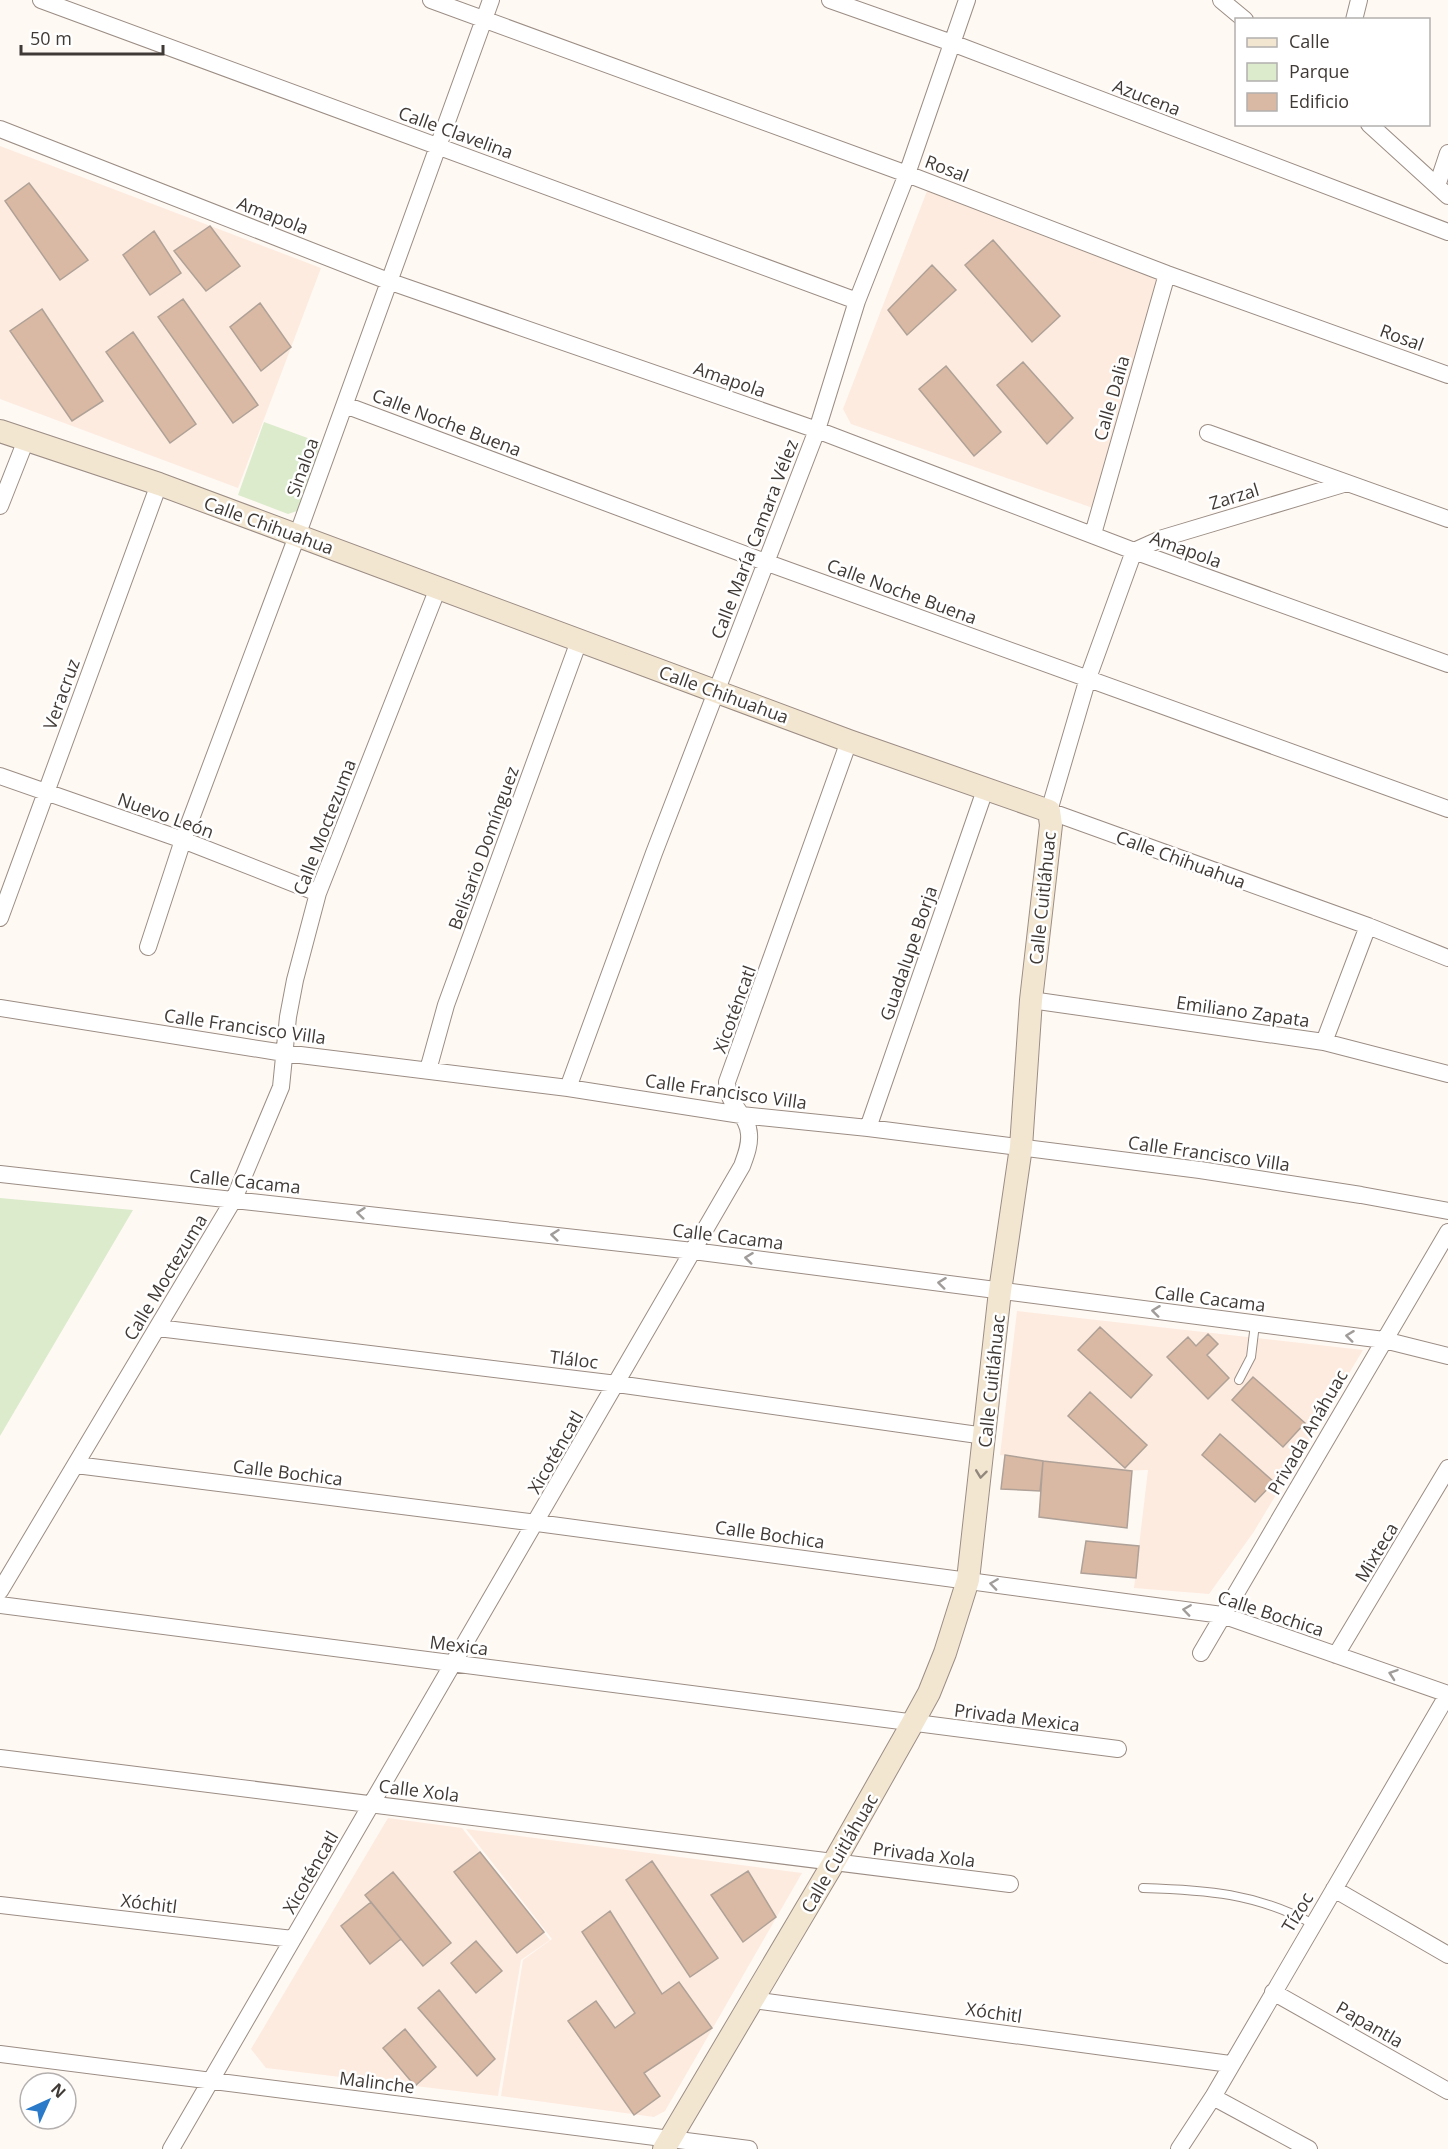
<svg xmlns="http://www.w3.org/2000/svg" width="1448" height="2149" font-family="'Open Sans',sans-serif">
<rect width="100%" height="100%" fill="#fff9f4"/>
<path fill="#fdebdf" d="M0,146l321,122 -83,220 -238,-89z
M927,191l230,87 -64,230 -242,-84 -8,-15z
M1017,1311l346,39 -110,183 -44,61 -75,-6 14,-118 -28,1 -120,-16z
M388,1818l74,10 88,112 -29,20 -23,136 -232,-28 -15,-19z
M466,1829l336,44 -137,238 -11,6 -153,-21 22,-136 29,-21z"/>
<path fill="#dcebcc" d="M264,422l60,22 -24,66 -12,4 -50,-19z
M0,1198l133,12 -133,226z"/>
<path fill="#d9b9a3" stroke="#afa197" stroke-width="1.5" d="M29,183l59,77 -28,20 -55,-79z
M210,226l30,40 -34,25 -32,-40z
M154,231l27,42 -31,22 -27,-40z
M993,240l67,76 -28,26 -67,-77z
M932,265l24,25 -49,45 -19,-25z
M183,299l75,106 -25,18 -75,-106z
M260,303l31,44 -30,24 -31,-44z
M42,309l61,92 -31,20 -62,-90z
M133,332l63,92 -26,19 -64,-91z
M1023,362l50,56 -26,26 -50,-59z
M946,366l55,66 -27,24 -55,-67z
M1100,1327l52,48 -21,23 -53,-48z
M1208,1334l10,10 -11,11 22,23 -21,21 -41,-42 21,-20 8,9z
M1253,1377l52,46 -22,24 -51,-47z
M1090,1392l57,53 -22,23 -57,-52z
M1220,1434l54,48 -19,20 -53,-47z
M1005,1455l38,6 -3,30 -39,-2z
M1043,1461l89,10 -5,57 -88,-11z
M1086,1541l53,5 -3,32 -55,-5z
M480,1852l64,80 -27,21 -63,-81z
M652,1861l66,97 -28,19 -64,-97z
M748,1871l28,46 -33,25 -32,-47z
M393,1872l58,71 -28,23 -58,-71z
M371,1902l30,37 -31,25 -29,-38z
M610,1911l52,83 17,-12 33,46 -68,45 16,23 -26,19 -66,-94 28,-20 19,27 20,-15 -53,-81z
M476,1941l26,30 -26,22 -25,-30z
M439,1990l56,69 -18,17 -59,-68z
M405,2029l31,38 -21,19 -32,-38z"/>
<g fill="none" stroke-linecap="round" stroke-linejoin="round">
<defs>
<path id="lane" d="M1239,1380l12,-23 4,-33
M1143,1888c64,2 112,5 170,36"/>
<path id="street" d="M41,0l816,301
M431,0l476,174 260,100 281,101
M830,0l122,43 496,189
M1221,0l24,20
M1354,20l5,-20
M1369,124l79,72
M0,129l388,152 429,149 317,121 314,113
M1437,186l11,-33
M345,405l420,157 683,247
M1208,433l240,86
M1347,483l-184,55 -29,13 -46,127 -39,133 319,115 80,32
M0,506l26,-66
M1093,534l74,-260
M0,776l183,64 135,53
M0,918l159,-434
M148,947l35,-107 114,-304 194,-536
M1031,1000l293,42 124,32
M0,1008l284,45 284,35 173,27 127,13 332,42 161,25 87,16
M1324,1042l44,-116
M428,1070l18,-65 133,-364
M568,1088l86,-235 163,-423 40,-129 50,-127 60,-174
M868,1128l117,-338
M0,1174l693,77 691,89 64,16
M158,1328l459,56 368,52
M76,1465l461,58 685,92 226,79
M0,1591l234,-392 47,-112 7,-70 7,-37 23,-87 120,-305
M0,1605l1118,144
M1201,1653l247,-421
M1336,1655l112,-187
M0,1758l1010,126
M1334,1889l114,66
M0,1905l293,34
M1273,1992l175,99
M753,2000l477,64
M0,2054l749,95
M1213,2097l96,52
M171,2149l571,-983c4,-11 8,-21 7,-32 -1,-20 -22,-28 -22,-52l122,-341
M1179,2149l34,-52 235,-403"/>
<path id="secondary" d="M0,431l159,53 690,257 200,70 2,14 -20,175 -10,147 -21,144 -32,289 -23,73 -16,40 -17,31 -78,138 -170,287"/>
</defs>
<use href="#lane" stroke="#9b8d84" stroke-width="10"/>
<use href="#street" stroke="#9b8d84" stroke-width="18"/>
<use href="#secondary" stroke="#9b8d84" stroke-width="24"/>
<use href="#lane" stroke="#fff" stroke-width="8"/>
<use href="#street" stroke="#fff" stroke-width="16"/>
<use href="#secondary" stroke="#f3e6d1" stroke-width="22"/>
</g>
<defs><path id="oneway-chevron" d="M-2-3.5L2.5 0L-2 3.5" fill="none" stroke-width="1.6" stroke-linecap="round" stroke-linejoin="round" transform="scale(1.5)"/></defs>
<g stroke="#a09c9a">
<use href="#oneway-chevron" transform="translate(361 1213) rotate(-174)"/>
<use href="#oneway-chevron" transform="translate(555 1235) rotate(-174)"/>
<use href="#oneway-chevron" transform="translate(749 1258) rotate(-173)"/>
<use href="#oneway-chevron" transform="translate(942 1283) rotate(-173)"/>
<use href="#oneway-chevron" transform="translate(1156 1311) rotate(-173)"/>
<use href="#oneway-chevron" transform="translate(1350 1336) rotate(-173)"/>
<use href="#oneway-chevron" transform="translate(994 1584) rotate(-172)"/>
<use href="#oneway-chevron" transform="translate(1187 1610) rotate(-172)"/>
<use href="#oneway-chevron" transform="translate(1393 1674) rotate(-161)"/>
</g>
<use stroke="#91877c" href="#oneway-chevron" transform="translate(981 1474) rotate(97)"/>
<g text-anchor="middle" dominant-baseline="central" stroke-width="5" stroke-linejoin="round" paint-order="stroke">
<g font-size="18" fill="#403a36" stroke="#fff">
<text transform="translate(1147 97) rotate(21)">Azucena</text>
<text transform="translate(456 132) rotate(20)">Calle Clavelina</text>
<text transform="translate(947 168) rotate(21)">Rosal</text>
<text transform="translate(273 215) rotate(21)">Amapola</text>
<text transform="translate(1402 337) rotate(20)">Rosal</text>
<text transform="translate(730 379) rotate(19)">Amapola</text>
<text transform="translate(1111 398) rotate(-74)">Calle Dalia</text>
<text transform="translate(447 422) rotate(21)">Calle Noche Buena</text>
<text transform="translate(302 467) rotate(-70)">Sinaloa</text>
<text transform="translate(1234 496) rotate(-17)">Zarzal</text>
<text transform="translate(269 525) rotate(20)">Calle Chihuahua</text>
<text transform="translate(754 539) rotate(-69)">Calle María Camara Vélez</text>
<text transform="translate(1186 549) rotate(20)">Amapola</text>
<text transform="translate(902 591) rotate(20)">Calle Noche Buena</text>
<text transform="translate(61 694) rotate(-70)">Veracruz</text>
<text transform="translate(724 694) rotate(20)">Calle Chihuahua</text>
<text transform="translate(166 815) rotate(20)">Nuevo León</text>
<text transform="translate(324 827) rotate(-69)">Calle Moctezuma</text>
<text transform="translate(483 848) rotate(-70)">Belisario Domínguez</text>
<text transform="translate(1181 859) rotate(20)">Calle Chihuahua</text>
<text transform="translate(1042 898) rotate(-84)">Calle Cuitláhuac</text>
<text transform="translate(908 953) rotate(-71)">Guadalupe Borja</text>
<text transform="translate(734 1009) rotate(-70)">Xicoténcatl</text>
<text transform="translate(1243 1011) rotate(8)">Emiliano Zapata</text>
<text transform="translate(245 1026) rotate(8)">Calle Francisco Villa</text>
<text transform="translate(726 1091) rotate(8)">Calle Francisco Villa</text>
<text transform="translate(1209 1153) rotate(8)">Calle Francisco Villa</text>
<text transform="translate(245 1181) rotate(6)">Calle Cacama</text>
<text transform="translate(728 1236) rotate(7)">Calle Cacama</text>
<text transform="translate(165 1277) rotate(-59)">Calle Moctezuma</text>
<text transform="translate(1210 1298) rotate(7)">Calle Cacama</text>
<text transform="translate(574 1359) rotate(7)">Tláloc</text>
<text transform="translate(991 1381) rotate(-84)">Calle Cuitláhuac</text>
<text transform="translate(1307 1432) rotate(-60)">Privada Anáhuac</text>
<text transform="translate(555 1452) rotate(-60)">Xicoténcatl</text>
<text transform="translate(288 1472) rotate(7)">Calle Bochica</text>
<text transform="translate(770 1534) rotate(8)">Calle Bochica</text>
<text transform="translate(1376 1552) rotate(-59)">Mixteca</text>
<text transform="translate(1271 1613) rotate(18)">Calle Bochica</text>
<text transform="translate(459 1645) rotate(7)">Mexica</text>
<text transform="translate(1017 1717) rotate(7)">Privada Mexica</text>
<text transform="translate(419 1790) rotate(7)">Calle Xola</text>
<text transform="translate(839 1853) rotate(-60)">Calle Cuitláhuac</text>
<text transform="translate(924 1854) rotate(7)">Privada Xola</text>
<text transform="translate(310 1872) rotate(-60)">Xicoténcatl</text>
<text transform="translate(149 1903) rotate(7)">Xóchitl</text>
<text transform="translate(1297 1912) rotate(-59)">Tízoc</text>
<text transform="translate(994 2012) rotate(8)">Xóchitl</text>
<text transform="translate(1370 2024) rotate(30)">Papantla</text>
<text transform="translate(377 2082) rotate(7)">Malinche</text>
</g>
</g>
<rect x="1235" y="18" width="195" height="108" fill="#ffffff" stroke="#b3b0af" stroke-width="1.5"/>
<rect x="1247" y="38" width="30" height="9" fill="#f3e6d1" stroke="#b3b0af" stroke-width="1.5"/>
<text x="1289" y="48" font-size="18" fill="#403a36">Calle</text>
<rect x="1247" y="63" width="30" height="18" fill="#dcebcc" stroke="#b3b0af" stroke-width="1.5"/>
<text x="1289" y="78" font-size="18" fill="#403a36">Parque</text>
<rect x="1247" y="93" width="30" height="18" fill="#d9b9a3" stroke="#b3b0af" stroke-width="1.5"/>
<text x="1289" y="108" font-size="18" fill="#403a36">Edificio</text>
<g transform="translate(48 2101) rotate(45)"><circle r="28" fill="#ffffff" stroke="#b3b0af" stroke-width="1.5"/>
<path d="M0-4.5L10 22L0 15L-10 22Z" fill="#2a7ac9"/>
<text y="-9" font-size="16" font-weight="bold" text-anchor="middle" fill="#403a36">N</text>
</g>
<path d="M21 45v9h142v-9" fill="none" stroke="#403a36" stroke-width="3"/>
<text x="30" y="45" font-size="18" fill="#403a36" stroke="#ffffff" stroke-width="4.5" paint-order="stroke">50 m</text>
</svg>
